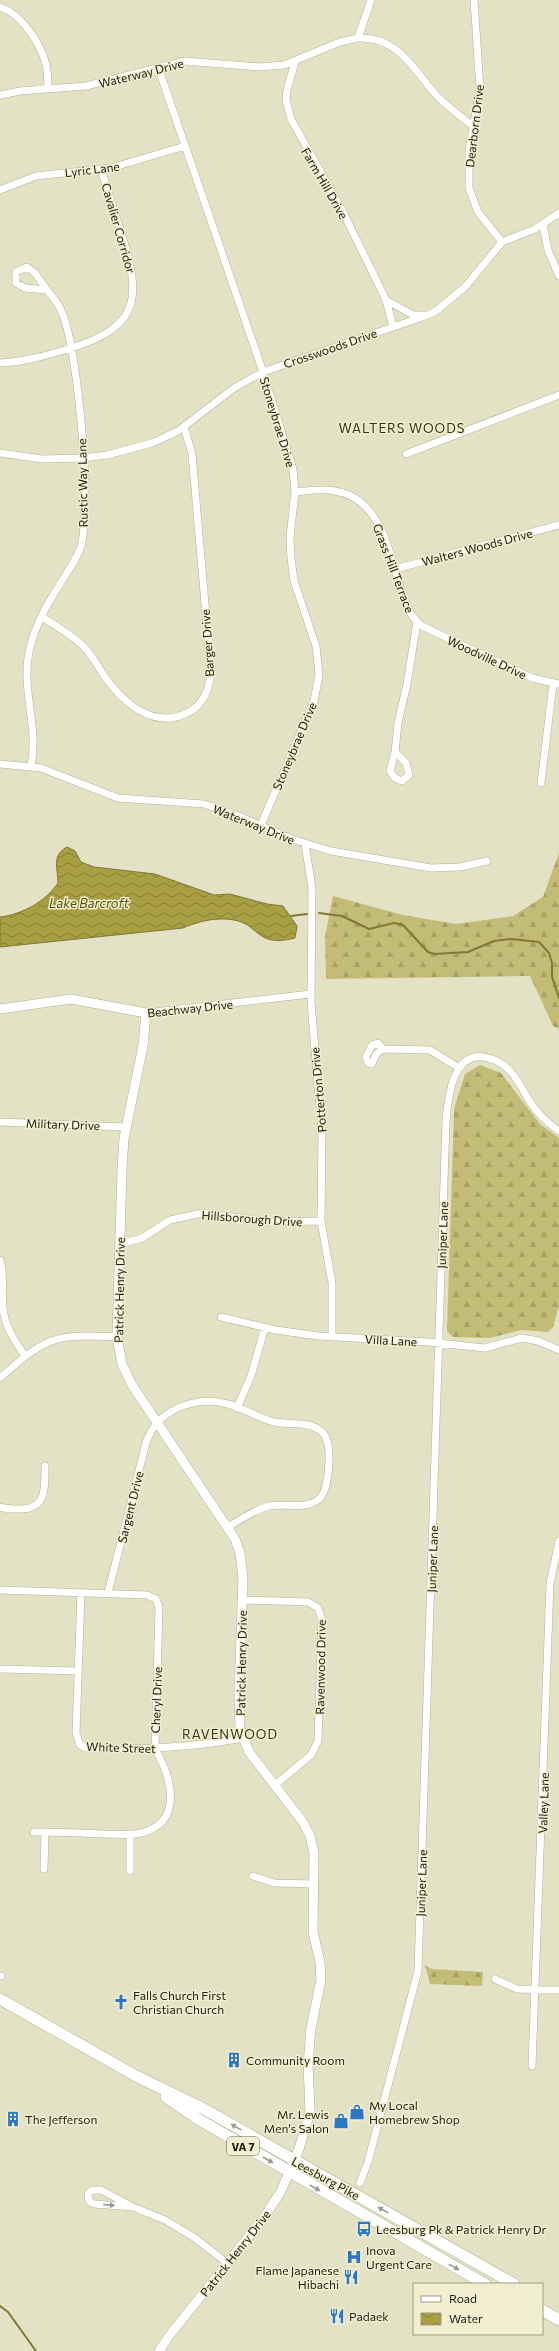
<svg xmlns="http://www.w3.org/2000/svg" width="559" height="2351" font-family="Commissioner,sans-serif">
<defs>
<pattern id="forest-firs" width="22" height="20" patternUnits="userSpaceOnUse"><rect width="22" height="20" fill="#c3bc77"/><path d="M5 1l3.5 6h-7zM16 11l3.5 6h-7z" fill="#a7a166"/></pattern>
<pattern id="water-waves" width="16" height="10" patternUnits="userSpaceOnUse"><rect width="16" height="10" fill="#a89e42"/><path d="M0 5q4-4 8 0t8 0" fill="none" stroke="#888036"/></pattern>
</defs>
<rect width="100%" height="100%" fill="#e4e2c4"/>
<path fill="url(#forest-firs)" d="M559,853v176l-6,-3 -23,-50 -204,3 -1,-43 8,-40 70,19 53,9 57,-8 30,-19z
M480,1065l21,8 39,51 19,14v168l-6,21 -5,5 -27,-2 -31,8 -37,-1 -6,-6 7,-222 11,-35z
M425,1965l7,4 51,3 -1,14 -52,-2z"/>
<path fill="url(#water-waves)" stroke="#807834" d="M67,847l8,4 6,11 13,5 61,7 59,21 16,-1 37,10 16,2 14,20 -2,12c-12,3 -25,5 -36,-4 -5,-3 -10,-9 -15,-11 -19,-8 -43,-3 -61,5l-183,19v-30c23,-3 45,-15 58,-34 0,-15 -7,-27 9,-36z"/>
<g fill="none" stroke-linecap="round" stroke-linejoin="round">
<path stroke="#807834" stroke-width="2" d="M319,913l23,3 27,13 25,-6 9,2 25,27 6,2 34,-2 26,-11 17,-2 28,3 10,11 3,10v14l7,21
M291,916l16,-2
M0,2306l8,6 28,39"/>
<defs>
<path id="minor" d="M474,0l6,89 -11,62v37l9,24 24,30
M0,7c20,6 39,34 45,54 3,9 3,19 3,28
M358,38c41,-2 56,33 80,59 11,11 24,20 36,30
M295,62l-8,28 -1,10 5,19 51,91 44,90 7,26
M158,67l105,305 30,97 2,23 -5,45 1,21 3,23 22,65 3,29 -5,26 -53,124
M0,95l20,-4 66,-5 99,-25 74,6 25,-2 56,-23 18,-4 13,-38
M0,190l36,-14 75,-8 74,-22
M543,225l5,25 11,26
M27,267l8,6 12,17 -22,-2 -9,-5v-11z
M386,300l27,15h15l8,-4 29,-24 37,-45 33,-13 24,-16
M0,363c25,-1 48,-8 71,-15 68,-21 71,-50 51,-112 -7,-22 -14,-45 -21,-67
M0,453l42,6 40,-1 25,-3 45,-12 26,-12 56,-43 29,-16 165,-57
M406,454l153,-59
M295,492c13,-1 27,-4 40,-1 44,7 53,56 64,93 5,16 9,31 23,42l110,52 27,6
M395,569l164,-44
M42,617c14,9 30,18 42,30 8,8 13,18 19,27 18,27 49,56 84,39 16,-7 22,-24 24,-40l-19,-219 -8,-27
M395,752l3,-29 9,-39 10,-62
M395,752l11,11 3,12 -7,6 -7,-3 -5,-7z
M0,764l41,4 77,30 86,6 32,11 56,24 39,12 100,17 29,-1 27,-6
M31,766c8,-39 -10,-77 -2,-114 5,-26 19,-50 33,-71 6,-10 14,-21 18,-32 13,-37 -2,-196 -17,-234 -3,-9 -10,-18 -16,-25
M541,783l12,-99
M305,844l7,44 -1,114 11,131 -1,88 11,62v54
M146,1013l165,-19
M383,1049l-5,-6 -6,2 -6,12 2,6 4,1 4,-10 7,-5 47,1 29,18
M0,1122l126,5
M120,1244l22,-6 28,-18 32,-7 69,9 50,-1
M0,1260c5,16 1,31 3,47 1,19 12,34 22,49
M221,1317l55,13 42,6 110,6 57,6 37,-10 16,3 21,9
M0,1378c47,-42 54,-44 117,-41
M237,1408l14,-32 14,-49
M0,1507c6,2 12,2 19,2 28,1 26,-21 26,-43
M0,1590l147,5 9,4 3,8 -4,142c16,27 30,73 -14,84 -11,3 -24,1 -36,1 -24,-1 -47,-2 -71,-2
M81,1593l-5,140 4,12 6,3c53,2 104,0 157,-10
M108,1593l38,-150c11,-34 50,-48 82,-39 16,4 30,14 46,18 13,3 33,-1 44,7 5,3 8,7 9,12 4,12 2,50 -8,58 -12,11 -35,4 -50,7 -15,4 -28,13 -41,21
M242,1600l66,2 10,6 4,12 -4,121 -7,14 -36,30
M0,1669l78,2
M44,1869l1,-37
M130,1871v-37
M253,1876l21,7 40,1
M0,1976h1
M495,1979l22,10 42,1
M532,2066l18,-482 9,-43
M360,2183l8,-21 50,-191 28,-850c2,-24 7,-73 42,-63 9,2 17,7 23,14 8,9 13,21 20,31 7,12 17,20 28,28
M133,2207l-39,-3 -5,-3 -1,-7 4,-4h9l32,17 32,13 30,18 32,25"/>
<path id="tertiary" d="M0,1009l71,-10 75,14 -3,33 -19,92 -2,31 -5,168 5,27 10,21 103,154 5,14 3,25 -4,115 1,36 9,23 54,70 7,14 4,17 -1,79 7,30 1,18 -10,48 -3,36 2,48 -11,37 -18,42 -16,25 -96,120 -10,15"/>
<path id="primary" d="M0,1999l136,77 68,33 310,175
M166,2097l32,22 287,165
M542,2310l17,10"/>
</defs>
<use href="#minor" stroke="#b3b194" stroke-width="8"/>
<use href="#tertiary" stroke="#b3b194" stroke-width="10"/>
<use href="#primary" stroke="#b3b194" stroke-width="12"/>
<use href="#minor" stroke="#fff" stroke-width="7"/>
<use href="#tertiary" stroke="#fff" stroke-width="9"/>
<use href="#primary" stroke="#fff" stroke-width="11"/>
</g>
<defs><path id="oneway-solid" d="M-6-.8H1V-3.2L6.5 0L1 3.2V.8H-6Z"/></defs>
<g fill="#9b9b96">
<use href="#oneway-solid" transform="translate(236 2127) rotate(-151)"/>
<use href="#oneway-solid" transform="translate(268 2160) rotate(30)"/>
<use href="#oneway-solid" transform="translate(315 2188) rotate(30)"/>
<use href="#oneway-solid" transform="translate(109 2205) rotate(5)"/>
<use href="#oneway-solid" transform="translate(383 2210) rotate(-151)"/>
<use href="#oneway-solid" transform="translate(454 2267) rotate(29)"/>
</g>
<defs>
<symbol id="church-bare" viewBox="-9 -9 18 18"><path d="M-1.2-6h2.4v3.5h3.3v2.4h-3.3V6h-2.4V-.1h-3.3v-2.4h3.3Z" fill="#2b76c6" stroke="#f2efd1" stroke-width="2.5" paint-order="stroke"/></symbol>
<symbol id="building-bare" viewBox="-9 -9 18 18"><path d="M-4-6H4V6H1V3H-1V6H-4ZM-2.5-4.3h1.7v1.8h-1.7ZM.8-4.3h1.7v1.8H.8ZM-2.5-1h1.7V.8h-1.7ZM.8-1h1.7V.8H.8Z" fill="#2b76c6" stroke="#f2efd1" stroke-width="2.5" paint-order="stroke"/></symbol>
<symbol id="shop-bare" viewBox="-9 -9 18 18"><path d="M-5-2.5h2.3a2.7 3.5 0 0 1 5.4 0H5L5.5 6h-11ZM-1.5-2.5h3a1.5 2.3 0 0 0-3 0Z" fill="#2b76c6" stroke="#f2efd1" stroke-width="2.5" paint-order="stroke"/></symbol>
<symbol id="bus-bare" viewBox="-9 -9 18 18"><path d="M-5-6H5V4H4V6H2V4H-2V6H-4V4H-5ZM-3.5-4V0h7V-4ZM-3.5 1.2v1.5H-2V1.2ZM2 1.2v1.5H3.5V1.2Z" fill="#2b76c6" stroke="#f2efd1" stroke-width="2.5" paint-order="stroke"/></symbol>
<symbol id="hospital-bare" viewBox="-9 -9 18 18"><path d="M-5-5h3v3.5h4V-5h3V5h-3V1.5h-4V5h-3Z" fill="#2b76c6" stroke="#f2efd1" stroke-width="2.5" paint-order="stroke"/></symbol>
<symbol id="restaurant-bare" viewBox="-9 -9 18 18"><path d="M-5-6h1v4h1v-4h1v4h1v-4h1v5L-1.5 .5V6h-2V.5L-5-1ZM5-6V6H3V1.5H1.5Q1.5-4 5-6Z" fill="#2b76c6" stroke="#f2efd1" stroke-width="2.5" paint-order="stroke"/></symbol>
</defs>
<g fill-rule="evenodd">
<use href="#church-bare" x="110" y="1991" width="22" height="22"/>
<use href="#building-bare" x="223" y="2049" width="22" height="22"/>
<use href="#shop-bare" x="346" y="2101" width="22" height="22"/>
<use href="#building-bare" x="2" y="2108" width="22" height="22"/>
<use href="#shop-bare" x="330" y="2110" width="22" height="22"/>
<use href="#bus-bare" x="353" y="2218" width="22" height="22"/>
<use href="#hospital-bare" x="343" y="2246" width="22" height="22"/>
<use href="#restaurant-bare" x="340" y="2266" width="22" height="22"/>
<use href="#restaurant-bare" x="326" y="2305" width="22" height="22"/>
</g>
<g text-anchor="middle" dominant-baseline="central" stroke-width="3" stroke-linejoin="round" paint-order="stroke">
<rect fill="#f2efd1" stroke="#605e4d" stroke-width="1" x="227" y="2137" width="32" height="18" rx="3"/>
<g font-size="11" font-weight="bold" fill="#212015">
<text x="243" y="2146">VA 7</text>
</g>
<g font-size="12" fill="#212015" stroke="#f2efd1">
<text transform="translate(141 73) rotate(-14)">Waterway Drive</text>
<text transform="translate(474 126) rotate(-83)">Dearborn Drive</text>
<text transform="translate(92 169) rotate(-7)">Lyric Lane</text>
<text transform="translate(325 183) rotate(60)">Farm Hill Drive</text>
<text transform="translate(119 228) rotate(74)">Cavalier Corridor</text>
<text transform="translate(330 348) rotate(-19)">Crosswoods Drive</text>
<text transform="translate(278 422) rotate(73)">Stoneybrae Drive</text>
<text transform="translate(82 483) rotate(-91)">Rustic Way Lane</text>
<text transform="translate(477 547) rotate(-15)">Walters Woods Drive</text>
<text transform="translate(394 568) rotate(69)">Grass Hill Terrace</text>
<text transform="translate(207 643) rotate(-94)">Barger Drive</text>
<text transform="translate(487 657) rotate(25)">Woodville Drive</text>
<text transform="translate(294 746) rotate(-67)">Stoneybrae Drive</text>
<text transform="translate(254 824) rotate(22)">Waterway Drive</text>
<text transform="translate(190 1008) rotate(-6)">Beachway Drive</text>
<text transform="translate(318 1090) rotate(-95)">Potterton Drive</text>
<text transform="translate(63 1124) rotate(2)">Military Drive</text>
<text transform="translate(252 1218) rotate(4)">Hillsborough Drive</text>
<text transform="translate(442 1235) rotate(-88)">Juniper Lane</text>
<text transform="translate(119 1290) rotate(-89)">Patrick Henry Drive</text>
<text transform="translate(391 1340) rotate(3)">Villa Lane</text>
<text transform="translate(130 1507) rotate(-76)">Sargent Drive</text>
<text transform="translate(432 1559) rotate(-88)">Juniper Lane</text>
<text transform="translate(241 1663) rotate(-89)">Patrick Henry Drive</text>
<text transform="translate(320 1667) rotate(-89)">Ravenwood Drive</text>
<text transform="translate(156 1700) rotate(-88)">Cheryl Drive</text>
<text transform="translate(121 1747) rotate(2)">White Street</text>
<text transform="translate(543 1803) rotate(-88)">Valley Lane</text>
<text transform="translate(421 1883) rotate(-88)">Juniper Lane</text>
<text transform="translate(326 2178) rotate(29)">Leesburg Pike</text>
<text transform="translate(235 2253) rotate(-52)">Patrick Henry Drive</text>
</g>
<g font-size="12" fill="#212015" stroke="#f2efd1" text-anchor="start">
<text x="133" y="1995">Falls Church First<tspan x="133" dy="14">Christian Church</tspan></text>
<text x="246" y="2060">Community Room</text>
<text x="369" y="2105">My Local<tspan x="369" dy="14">Homebrew Shop</tspan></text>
<text x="329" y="2114" text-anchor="end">Mr. Lewis<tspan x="329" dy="14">Men's Salon</tspan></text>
<text x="25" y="2119">The Jefferson</text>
<text x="376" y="2229">Leesburg Pk &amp; Patrick Henry Dr</text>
<text x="366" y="2250">Inova<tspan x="366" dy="14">Urgent Care</tspan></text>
<text x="339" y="2270" text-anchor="end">Flame Japanese<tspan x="339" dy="14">Hibachi</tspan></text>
<text x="349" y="2316">Padaek</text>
</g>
<g font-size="13" letter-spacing="1" fill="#35331a" stroke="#f2efd1">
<text x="402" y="428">WALTERS WOODS</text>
<text x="230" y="1734">RAVENWOOD</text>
</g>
<g font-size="13" font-style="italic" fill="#585006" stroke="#f2efd1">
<text x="89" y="903">Lake Barcroft</text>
</g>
</g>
<rect x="413" y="2283" width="130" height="52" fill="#f2efd1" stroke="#9e9c86"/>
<rect x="421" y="2296" width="20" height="6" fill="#ffffff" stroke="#9e9c86"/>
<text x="449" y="2303" font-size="12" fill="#212015">Road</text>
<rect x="421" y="2313" width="20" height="12" fill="url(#water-waves)" stroke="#9e9c86"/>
<text x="449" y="2323" font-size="12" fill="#212015">Water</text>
</svg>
